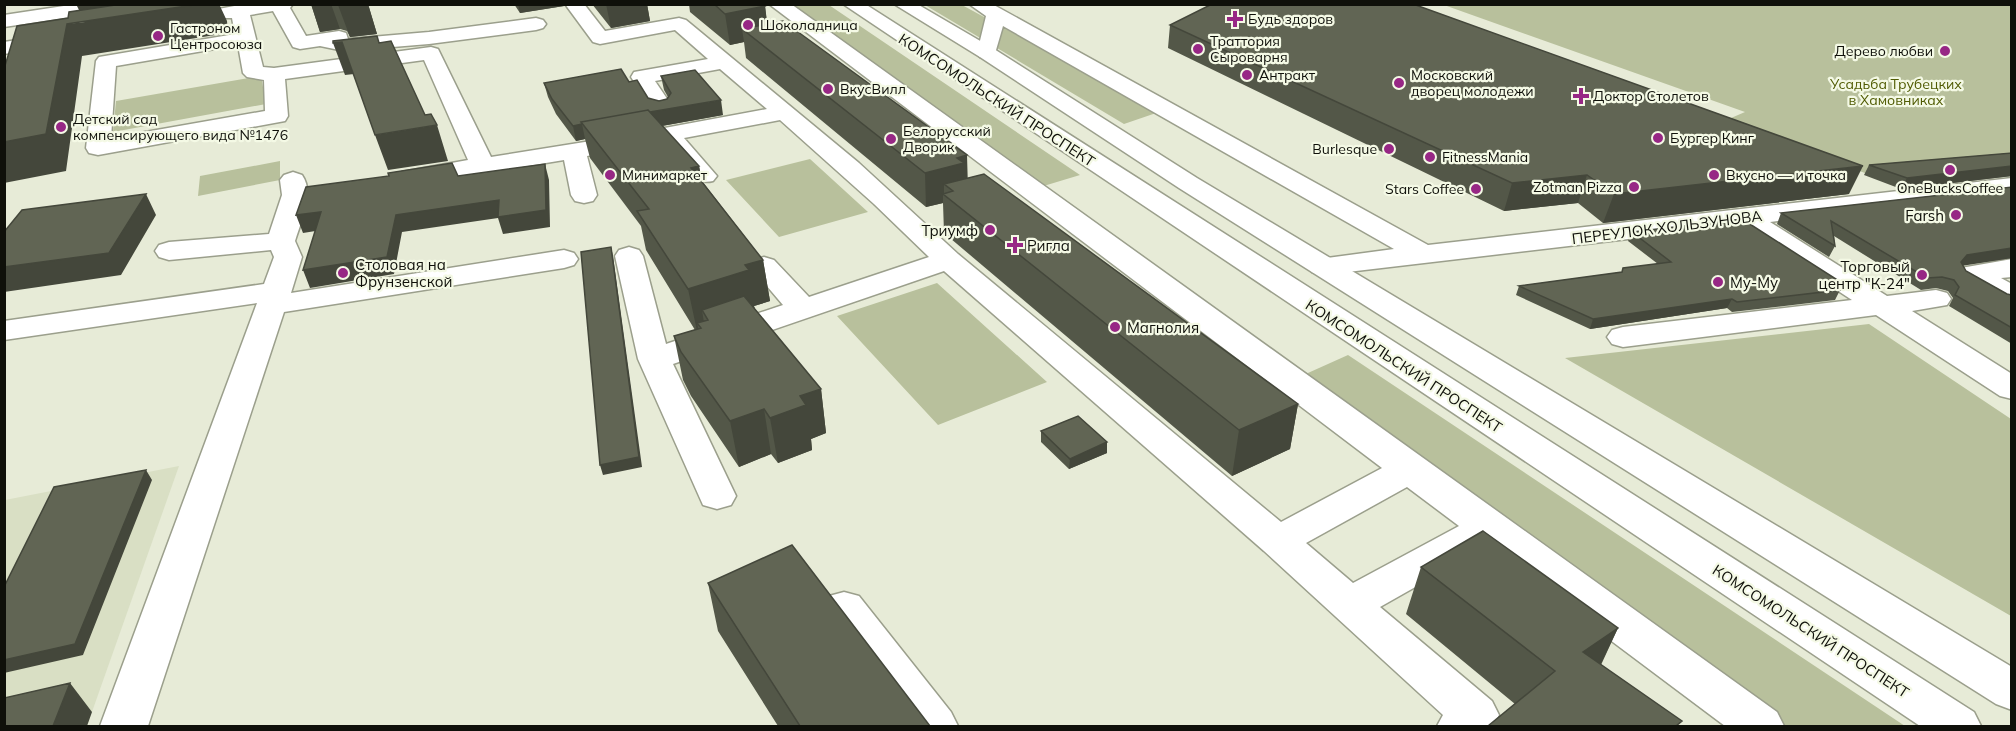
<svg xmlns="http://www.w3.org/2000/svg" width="2016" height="731" font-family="Mulish,sans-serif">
<rect width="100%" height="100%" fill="#e7ebd7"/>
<path fill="#d9dfc4" d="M179,466l-92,260h-82v-226z"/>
<path fill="#b8c09c" d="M784,5h45l251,170 -43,13z
M925,5h37l197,107 -35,12z
M1444,5h567v163l-127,12 -160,-59 21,-9z
M261,76l5,28 -153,28 3,-31z
M810,159l58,53 -89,25 -53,-57z
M280,161v19l-82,16 2,-20z
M937,283l110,99 -109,43 -101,-109z
M1869,324l142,95v197l-446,-258z
M1348,355l557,371h-125l-481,-349z"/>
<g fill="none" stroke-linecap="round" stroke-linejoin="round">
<defs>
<path id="minor" d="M77,4h50l-9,6 -114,17v-12z
M245,4h48l-3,4 16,28 33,-5 7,2 2,6 81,-7 107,-14 7,2 3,4 -3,4 -7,2 -107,14 -85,7 -24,-5 -20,3 -7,-2 -20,-36 -23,4 13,52 11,1 157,-21 7,2 53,108 125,-20 151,-28 -47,-40 -65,12 17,25 -3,5 -8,2 -8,-2 -22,-34 3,-5 74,-13 -33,-29 -75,14 -7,-2 -28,-38h19l21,27 74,-13 7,2 173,143 99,91 323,268 101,-54 -613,-464h22l986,708 7,14h-59l-239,-179 -106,60 112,94 7,14 -6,11h-56l6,-11 -179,-164 -320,-280 -271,93 63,132 -5,9 -14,4 -14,-4 -65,-146 -23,-103 4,-6 10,-3 10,3 4,6 23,88 117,-39 -33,-39 4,-6 10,-3 10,3 35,37 120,-40 -55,-53 -94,-84 -96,18 33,38 -4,5c-23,6 -38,-22 -51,-39l-75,14 10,39 -4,6 -9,2 -9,-2 -4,-6 -7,-35 -153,25 -9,-3 -4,-5 4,-5 66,-12 -44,-100 -139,19 3,37 -3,5 -187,34 -9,-2 -3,-5 10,-87 3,-4 136,-23 -3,-16h-19l-2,-4 2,-4zM238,45l5,28 4,4 17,3 1,31 -154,27 5,-72zM1407,487l52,39 -106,57 -47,-40z
M969,4h23l436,241 584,-67v16l-242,28 117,74 49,-6 11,3 4,6 -4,6 -35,6 100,63v25l-12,-3 -124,-81 -253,32 -11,-3 -5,-7 5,-7 11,-3 229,-27 -113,-74 -417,49 -10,-3 -4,-6 4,-6 82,-11 -391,-223 -9,31h-14l-3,-4 9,-37z
M56,34l7,2 3,4 -3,4 -59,10v-12z
M293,172l9,3c13,18 -1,46 -7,66l7,16 -11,36 273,-43 10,3 4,6 -4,6 -10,3 -280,44 -136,414h-48l157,-423 -253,37v-19l260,-37 10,-27 -3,-7 -102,10 -10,-3 -4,-6 4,-6 10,-3 100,-8 13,-39 -2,-15 4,-5z
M2012,259v18l-11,1 11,6v22l-11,-3 -40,-23 -5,-6 5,-6z
M844,592l15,4 92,116 7,14h-51l-84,-118 6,-12z"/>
<path id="major" d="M843,4h22l1109,708 7,14h-61z
M894,4h23l77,45 203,129 815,489v43l-16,-6 -817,-516 -199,-131z"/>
</defs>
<use href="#minor" stroke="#9b9f8c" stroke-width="3"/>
<use href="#major" stroke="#9b9f8c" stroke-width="3"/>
<use href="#minor" fill="#fff" fill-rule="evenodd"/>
<use href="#major" fill="#fff" fill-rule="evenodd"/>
</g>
<path fill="#535748" d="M311,4h57l9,30 -27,3 -3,-6 -7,-2 -20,3z
M514,4h50v2l-44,7z
M592,4h55l3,17 -39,7z
M689,4h74l2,2 2,18 200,154 331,226 -8,45 -58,27 -288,-243 -1,-30 -17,4 -180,-149 -2,-16 -14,3 -40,-33z
M1170,25l679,169 -246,29 -25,-20 -74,8 -336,-163z
M661,76l62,39 -61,11 37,40 3,15 61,79 7,41 -16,5 1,3 66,80 5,44 -15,6 1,11 -34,13 -7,-9 -32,13 -48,-71 -8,-16 -9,-44 21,-6 -49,-80 -5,-24 -51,-68 -5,-19 -9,2 -20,-27 -8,-17 -4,-14 85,-1 19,16 11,3 8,-2 1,-2 -4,-7z
M2012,153v23l-111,13 -37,-14 5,-10z
M2012,187v71l-49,7 3,6 41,23 5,1v49l-63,-38 4,-8 -5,-7 -12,-3 -15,2 -87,-54 1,10 -6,11 -52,-33 4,-11z
M1632,232l208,58 -5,10 -103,12 -5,-4 -137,21 -74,-34 3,-9 103,-14 1,-4 35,-4 -30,-23z
M1041,431l66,22 -38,16 -28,-27z
M1421,567l197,61 -17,37 -86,39 -109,-90z
M708,583l222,143h-152l-60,-95z"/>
<path fill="#44473b" d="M76,4h148l-4,2 7,15 1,12 -146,23 -16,115 -62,12v-41l63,-118 18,-2z
M311,4h20l9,25 -20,3z
M368,4l9,30 -27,3 -12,-32z
M518,4h46v2l-44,7z
M606,4h41l3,17 -39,7z
M765,6l4,31 -27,-8 2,13 -14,3 -5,-31z
M342,42l12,32 -9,1 -12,-32z
M721,100l2,15 -129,23 -11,-14z
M582,124l3,15 -9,2 -3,-15z
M437,125l11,36 -60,9 -13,-35z
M967,155l1,34 -15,2 -9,-7v11l-1,-1v9l-17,4 -1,-34 32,-15z
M545,164l4,16 1,47 -47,7 -5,-16 -96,14 -8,42 -84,14 -7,-18 93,-55z
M699,166l7,38 -15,-36z
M1863,166l-14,28 -246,29 11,-29z
M2012,166v10l-111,13 6,-11z
M1587,175l-9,28 -74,8 8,-28z
M146,194l10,21 -35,60 -117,17v-25z
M321,212l7,17 -25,4 -7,-18z
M611,247l2,9 29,211 -39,8 -3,-10z
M2012,248v10l-51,8v-4l6,-7z
M763,260l7,41 -16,5 1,6 -47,8 -6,-10 3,19 -8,-6 2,8h-2l-9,-42 57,-24z
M1732,299l-5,9 -137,21 3,-10z
M821,389l5,44 -15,6 1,11 -34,13 -8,-45 30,-22z
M1298,404l-8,45 -58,27 7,-46z
M764,409l7,45 -32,13 -9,-46z
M1107,442v11l-38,16 1,-10z
M146,470l6,10 -69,175 -79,18v-13z
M1618,628l-23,48 -12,-24z
M70,683l22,29 -5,14h-34z"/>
<path fill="#616554" stroke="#44473b" stroke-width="1.5" d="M122,4h78l-133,20 -21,110 -42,8v-73l13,-43 51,-8 1,-6z
M714,4h49l2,2 -40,8z
M1212,4h201l450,162 -249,28 -27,-19 -75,8 -342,-158z
M783,21l184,134 -10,3 7,5 -39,10 -183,-144z
M377,36l2,7 12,-2 34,74 6,-1 6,11 -62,10 -33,-93 -9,1v-2z
M621,69l8,13 8,-2 11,18 11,3 8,-2 4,-6 -10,-17 34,-6 26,30 -71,12 -2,-2 -67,12 1,2 -9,2 -21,-27 -8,-16z
M648,110l51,56 -8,2 72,92 -18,5 4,5 -61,19 -51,-78 12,-2 -68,-87z
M2012,153v13l-105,12 -38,-13z
M452,163l6,13 87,-12 1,46 -48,7 1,-17 -103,15 -9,42 -84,13 18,-58 -25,3 10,-28 83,-11 -1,-3z
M984,174l314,230 -59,26 -296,-236 10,-3 -9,-7z
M2012,187v61l-45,7 -6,7 5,9 41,23 5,1v33l-57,-33 4,-8 -5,-7 -12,-3 -15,1 -96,-57 4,25 -54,-33z
M146,194l-37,59 -105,14v-35l18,-22z
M1742,219l97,62 1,9 -103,12 -5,-3 -139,20 -74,-33 103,-14 1,-4 48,-6 -39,-30z
M611,247l28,210 -39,8 -19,-213z
M744,296l77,93 -21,7 6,9 -36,13 -6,-9 -34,12 -49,-69 -7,-16 27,-8 -4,-5 11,-3 -6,-10z
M1078,416l29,26 -37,17 -29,-28z
M146,470l-71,174 -71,16v-73l50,-100z
M1483,531l135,97 -35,24 99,69 -6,5h-188l67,-55 -134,-104z
M792,545l138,181h-130l-92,-143z
M70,683l-17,43h-49v-28z"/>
<g fill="#972785" stroke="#f4f9e5" stroke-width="2">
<path d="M1232 10h6v6h6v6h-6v6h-6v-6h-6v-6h6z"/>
<circle cx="748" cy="25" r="6"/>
<circle cx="158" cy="36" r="6"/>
<circle cx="1198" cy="49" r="6"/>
<circle cx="1945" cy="51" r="6"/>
<circle cx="1247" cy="75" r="6"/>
<circle cx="1399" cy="83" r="6"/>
<circle cx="828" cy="89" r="6"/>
<path d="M1578 87h6v6h6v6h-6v6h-6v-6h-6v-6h6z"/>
<circle cx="61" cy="127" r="6"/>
<circle cx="1658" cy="138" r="6"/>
<circle cx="891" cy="139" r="6"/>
<circle cx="1389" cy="149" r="6"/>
<circle cx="1430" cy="157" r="6"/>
<circle cx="1950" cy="170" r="6"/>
<circle cx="610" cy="175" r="6"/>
<circle cx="1714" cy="175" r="6"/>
<circle cx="1634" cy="187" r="6"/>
<circle cx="1476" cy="189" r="6"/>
<circle cx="1956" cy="215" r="6"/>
<circle cx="990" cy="230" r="6"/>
<path d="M1012 236h6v6h6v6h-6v6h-6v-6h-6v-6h6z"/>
<circle cx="343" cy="273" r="6"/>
<circle cx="1922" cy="275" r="6"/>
<circle cx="1718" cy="282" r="6"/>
<circle cx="1115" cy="327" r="6"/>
</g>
<g text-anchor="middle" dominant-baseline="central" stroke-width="4.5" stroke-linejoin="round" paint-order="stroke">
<g font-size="14" fill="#0f100a" stroke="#f4f9e5" text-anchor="start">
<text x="1248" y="19">Будь здоров</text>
<text x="760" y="25">Шоколадница</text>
<text x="170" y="28">Гастроном<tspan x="170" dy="16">Центросоюза</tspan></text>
<text x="1210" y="41">Траттория<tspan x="1210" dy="16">Сыроварня</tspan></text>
<text x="1933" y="51" text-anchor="end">Дерево любви</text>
<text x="1259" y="75">Антракт</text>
<text x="1411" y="75">Московский<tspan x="1411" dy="16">дворец молодежи</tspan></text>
<text x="840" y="89">ВкусВилл</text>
<text x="1593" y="96">Доктор Столетов</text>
<text x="73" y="119">Детский сад<tspan x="73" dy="16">компенсирующего вида №1476</tspan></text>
<text x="903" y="131">Белорусский<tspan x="903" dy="16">Дворик</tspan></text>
<text x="1670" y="138">Бургер Кинг</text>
<text x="1377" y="149" text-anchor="end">Burlesque</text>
<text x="1442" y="157">FitnessMania</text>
<text x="622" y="175">Минимаркет</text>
<text x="1726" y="175">Вкусно — и точка</text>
<text x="1622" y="187" text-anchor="end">Zotman Pizza</text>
<text x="1950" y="188" text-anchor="middle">OneBucksCoffee</text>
<text x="1464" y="189" text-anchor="end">Stars Coffee</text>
</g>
<g font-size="14" fill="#505b03" stroke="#f4f9e5">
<text x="1896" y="84">Усадьба Трубецких<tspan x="1896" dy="16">в Хамовниках</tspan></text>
</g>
<g font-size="15" fill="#0f100a" stroke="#f4f9e5">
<text transform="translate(997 100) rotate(33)">КОМСОМОЛЬСКИЙ ПРОСПЕКТ</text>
<text transform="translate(1667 227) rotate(-7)">ПЕРЕУЛОК ХОЛЬЗУНОВА</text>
<text transform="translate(1404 366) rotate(33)">КОМСОМОЛЬСКИЙ ПРОСПЕКТ</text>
<text transform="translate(1811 631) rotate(33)">КОМСОМОЛЬСКИЙ ПРОСПЕКТ</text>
</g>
<g font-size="15" fill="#0f100a" stroke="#f4f9e5" text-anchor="start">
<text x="1944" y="215" text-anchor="end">Farsh</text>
<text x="978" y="230" text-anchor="end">Триумф</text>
<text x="1027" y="245">Ригла</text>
<text x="355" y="264">Столовая на<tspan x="355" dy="17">Фрунзенской</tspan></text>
<text x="1910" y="266" text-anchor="end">Торговый<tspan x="1910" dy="17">центр "К-24"</tspan></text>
<text x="1730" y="282">Му-Му</text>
<text x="1127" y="327">Магнолия</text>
</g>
</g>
<rect width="2016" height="731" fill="none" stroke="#0f100a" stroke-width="12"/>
</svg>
